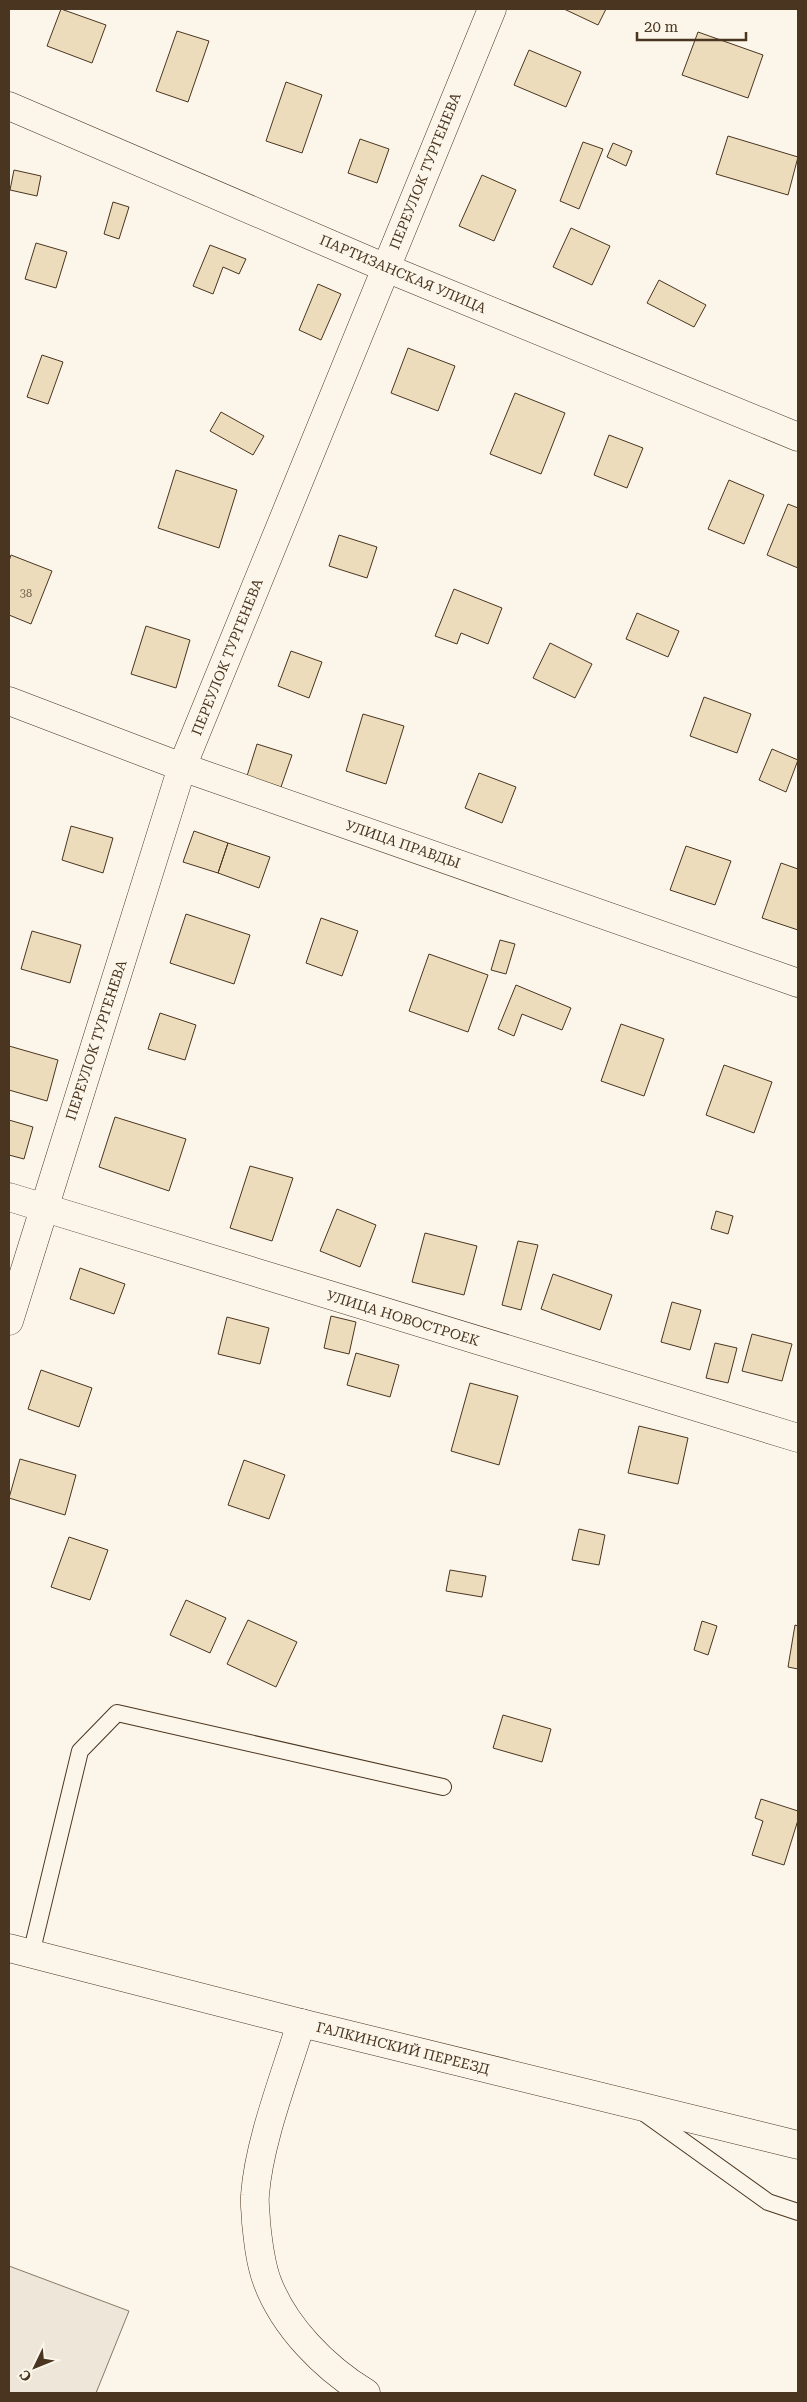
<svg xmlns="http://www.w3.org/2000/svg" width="807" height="2402" font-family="'Roboto Serif',serif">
<rect width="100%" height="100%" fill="#fbf6e9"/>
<path fill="#ede6d9" stroke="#887966" d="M9,2266l120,45 -33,82h-87z"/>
<path fill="#ecdcbc" stroke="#4a3520" d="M61,9l45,16 -14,38 -45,-17z
M564,9h42l-8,16z
M177,31l32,10 -21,61 -32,-11z
M698,32l65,23 -15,43 -66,-23z
M529,50l52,22 -15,35 -52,-22z
M286,82l36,13 -20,58 -36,-12z
M728,136l70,21 -10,38 -72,-21z
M360,139l29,10 -12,34 -29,-10z
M583,142l20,7 -24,60 -19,-8z
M613,143l19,8 -6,15 -19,-9z
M14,170l27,6 -4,20 -27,-6z
M482,175l34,15 -22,51 -35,-15z
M113,202l16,5 -10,32 -15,-5z
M571,228l39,18 -18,39 -39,-18z
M36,243l31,9 -11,36 -31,-9z
M210,245l36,14 -7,15 -16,-7 -10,27 -20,-8z
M659,280l47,25 -12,22 -47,-24z
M318,284l23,10 -20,46 -22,-10z
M408,348l47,18 -17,45 -47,-18z
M42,355l21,7 -15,42 -21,-7z
M515,393l50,20 -24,61 -51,-20z
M221,412l43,24 -11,19 -43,-24z
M609,435l34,13 -16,40 -33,-13z
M176,470l61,20 -18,58 -61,-20z
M729,480l35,15 -20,49 -36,-15z
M788,504l10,4v60l-31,-13z
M339,535l38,12 -10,31 -38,-12z
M11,555l41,16 -21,53 -22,-9v-54z
M454,589l48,19 -14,36 -27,-11 -4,11 -22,-8z
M637,613l42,18 -11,26 -42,-18z
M146,626l44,14 -14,48 -45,-14z
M550,643l42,21 -17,34 -42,-20z
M291,651l31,11 -13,36 -31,-12z
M704,697l47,17 -14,39 -47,-17z
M363,714l41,12 -18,58 -40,-13z
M257,744l35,11 -11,32 -34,-11z
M772,749l26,11 -12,32 -27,-12z
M479,773l37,14 -14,36 -37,-15z
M71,826l42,12 -10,35 -41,-13z
M194,831l34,12 -10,30 -35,-11z
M228,843l42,14 -11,31 -41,-15z
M686,846l45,15 -16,44 -45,-15z
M781,863l17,6v61l-36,-12z
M186,914l64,21 -16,49 -64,-21z
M321,918l37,13 -16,45 -36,-13z
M32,931l49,14 -11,38 -49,-14z
M500,940l15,4 -9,30 -15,-4z
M429,954l59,21 -20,57 -59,-21z
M516,985l55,23 -9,22 -40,-16 -8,22 -16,-7z
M160,1013l36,12 -11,35 -37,-11z
M621,1024l43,15 -20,57 -43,-15z
M9,1046l49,14 -11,41 -38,-11z
M724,1065l48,17 -18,51 -48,-18z
M115,1117l71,22 -17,52 -70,-24z
M9,1120l24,7 -9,32 -15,-4z
M250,1166l43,12 -21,63 -42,-13z
M337,1209l39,16 -16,42 -40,-16z
M716,1211l17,5 -5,18 -17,-5z
M425,1233l52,13 -13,49 -52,-13z
M518,1241l20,4 -17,65 -19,-5z
M80,1268l45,16 -11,30 -44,-15z
M553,1274l59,21 -12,35 -59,-21z
M672,1302l29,8 -11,40 -29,-8z
M331,1316l25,6 -7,32 -25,-6z
M227,1317l42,11 -9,36 -42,-10z
M752,1334l40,10 -10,37 -40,-10z
M715,1343l22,5 -9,35 -22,-5z
M356,1353l43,12 -9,32 -43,-12z
M41,1370l51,18 -13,39 -51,-18z
M470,1383l48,13 -19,69 -48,-14z
M639,1426l49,12 -10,46 -50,-11z
M20,1459l56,16 -11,40 -56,-17z
M244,1460l41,15 -16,44 -41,-14z
M579,1529l26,6 -6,30 -27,-5z
M69,1537l39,13 -18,50 -39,-13z
M450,1570l36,6 -4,21 -36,-6z
M186,1600l40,18 -16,35 -40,-18z
M248,1620l49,22 -21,45 -49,-23z
M702,1621l15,5 -9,29 -14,-5z
M795,1625l3,1v43l-10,-2z
M503,1715l48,14 -9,33 -49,-14z
M761,1799l37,12v9l-14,45 -32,-10 11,-34 -8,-3z"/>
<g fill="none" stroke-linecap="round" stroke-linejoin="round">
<defs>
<path id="service" d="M31,1954l49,-203 37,-38 326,74
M644,2113l124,89 30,10"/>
<path id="minor" d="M9,701l173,66 616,216
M9,1197l789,241
M9,1321l173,-554 310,-758"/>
<path id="tertiary" d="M9,106l377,162 412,169"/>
<path id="secondary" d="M301,2023c-16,53 -42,118 -46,172 -1,9 1,18 1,27 2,19 4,40 11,59 17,46 58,87 99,112"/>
<path id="primary" d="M9,1948l292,75 497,122"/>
</defs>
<use href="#service" stroke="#4a3520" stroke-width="18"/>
<use href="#minor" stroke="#4a3520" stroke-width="29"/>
<use href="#tertiary" stroke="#4a3520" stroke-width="29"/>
<use href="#secondary" stroke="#4a3520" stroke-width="29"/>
<use href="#primary" stroke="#4a3520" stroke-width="29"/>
<use href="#service" stroke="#fbf6e9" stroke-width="16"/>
<use href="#minor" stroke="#fbf6e9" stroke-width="28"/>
<use href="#tertiary" stroke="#fbf6e9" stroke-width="28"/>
<use href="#secondary" stroke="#fbf6e9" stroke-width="28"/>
<use href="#primary" stroke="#fbf6e9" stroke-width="28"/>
</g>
<g text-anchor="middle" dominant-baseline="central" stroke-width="4" stroke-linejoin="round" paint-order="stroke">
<g font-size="11" fill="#725f47">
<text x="26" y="593">38</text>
</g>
<g font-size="14" fill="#4a3520" stroke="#fbf6e9">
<text transform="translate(425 171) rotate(-68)">ПЕРЕУЛОК ТУРГЕНЕВА</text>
<text transform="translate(403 274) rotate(23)">ПАРТИЗАНСКАЯ УЛИЦА</text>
<text transform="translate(227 657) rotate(-68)">ПЕРЕУЛОК ТУРГЕНЕВА</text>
<text transform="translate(403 844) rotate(19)">УЛИЦА ПРАВДЫ</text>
<text transform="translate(96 1040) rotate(-72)">ПЕРЕУЛОК ТУРГЕНЕВА</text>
<text transform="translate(403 1318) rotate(17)">УЛИЦА НОВОСТРОЕК</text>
<text transform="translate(403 2048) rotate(14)">ГАЛКИНСКИЙ ПЕРЕЕЗД</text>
</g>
</g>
<rect width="807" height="2402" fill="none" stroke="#4a3520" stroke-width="20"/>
<g transform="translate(35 2367) rotate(227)" stroke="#fbf6e9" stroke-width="4" paint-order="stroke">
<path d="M0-4L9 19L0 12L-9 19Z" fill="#4a3520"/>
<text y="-8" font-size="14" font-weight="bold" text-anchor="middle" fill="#4a3520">С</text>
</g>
<path d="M637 32v8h109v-8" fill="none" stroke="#4a3520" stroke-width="2.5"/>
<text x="644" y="32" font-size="15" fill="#4a3520" stroke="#fbf6e9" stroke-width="4" paint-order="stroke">20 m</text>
</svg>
